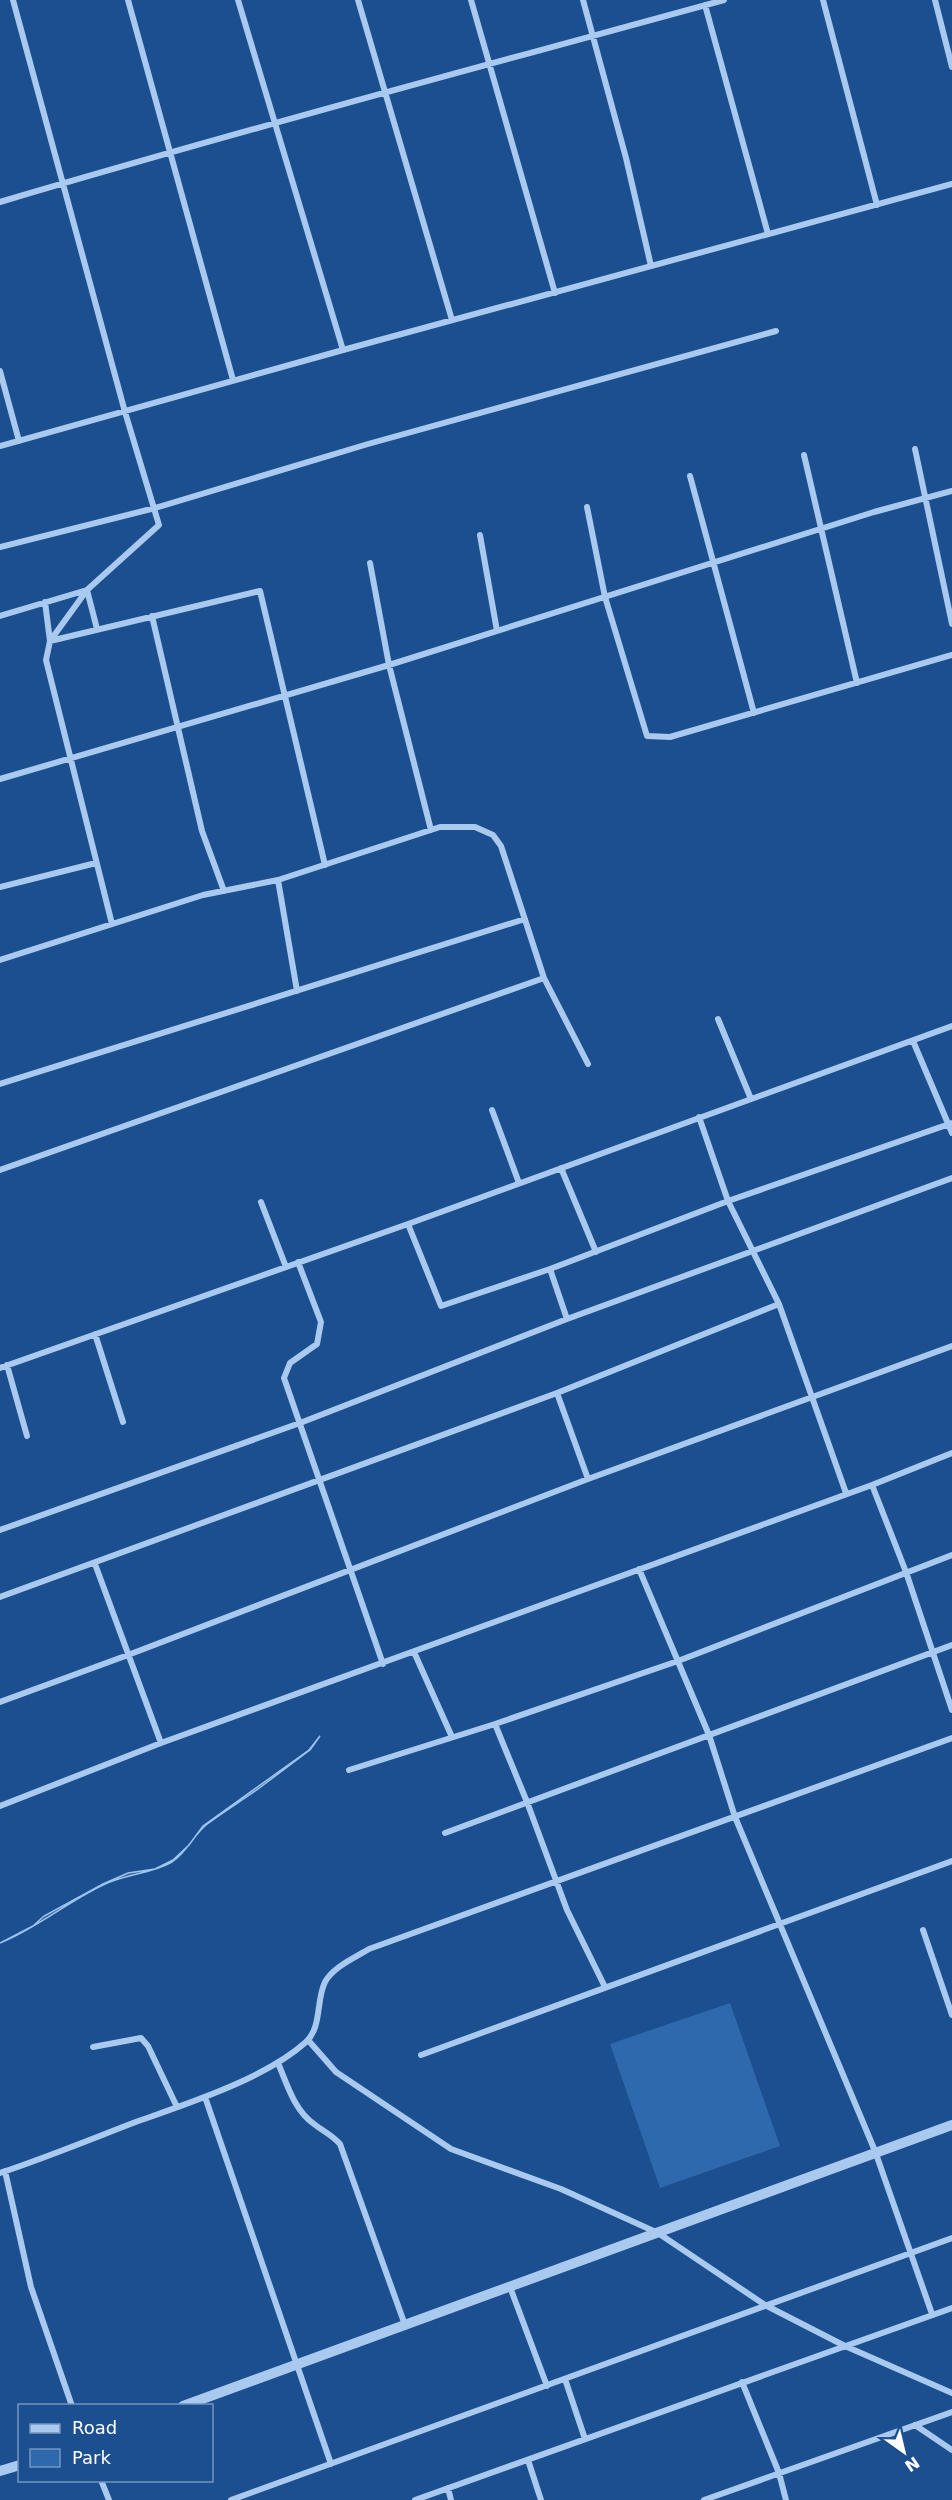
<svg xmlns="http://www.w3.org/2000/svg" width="952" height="2500" font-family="'DejaVu Sans',sans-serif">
<rect width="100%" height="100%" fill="#1b4f8f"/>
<path fill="#2e69ad" d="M730,2003l50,143 -120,42 -50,-144z"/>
<path fill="#3c6290" stroke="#9cc4f0" stroke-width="1.5" d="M320,1736l-10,14c-15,11 -29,22 -44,33 -19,15 -41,27 -60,42 -13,11 -19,27 -34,37 -21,12 -47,12 -69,23 -36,17 -66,43 -103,58l33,-17 11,-10 59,-32 25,-11 27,-4 18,-9 16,-15 14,-19 106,-76z"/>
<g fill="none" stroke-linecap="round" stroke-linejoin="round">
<path stroke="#a9c9ee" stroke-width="6" d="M128,0l105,380
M238,0l105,350
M358,0l94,320
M471,0l84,293
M583,0l43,158 25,108
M823,0l54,205
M935,0l17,67
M705,5l63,229
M0,202c240,-71 483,-136 724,-202
M0,371l19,70
M0,446l343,-96 609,-166
M915,449l37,175
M804,455l53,228
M690,476l64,237
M587,507l18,90 42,139 23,1 282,-82
M480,535l17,96
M0,547l155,-39 213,-64 408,-113
M370,563l19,102 42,165
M45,602l5,39 210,-50 65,274
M0,616l87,-26 72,-65 -34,-113 -112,-412
M152,616l50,215 22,60
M97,629l-10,-39 -37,51 -4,19 66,264
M0,779l389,-114 485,-153 78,-21
M278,880l19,111
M0,887l96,-24
M0,960l203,-65 75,-15 162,-53h35l18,8 8,11 43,132 44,86
M718,1019l33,80
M913,1041l39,92
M0,1084l525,-165
M492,1110l27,73
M699,1117l29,84 51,103 67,189
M561,1168l35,84
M0,1170l544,-192
M261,1202l25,65
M298,1262l23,60 -4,22 -27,19 -6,15 99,286
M550,1269l-109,37 -33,-82 544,-198
M567,1319l-17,-50 178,-68 224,-78
M95,1334l28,88
M7,1365l20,71
M0,1368l408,-144
M557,1393l31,86
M872,1485l34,87 46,138
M0,1530l300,-107 267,-104 385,-141
M95,1564l66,179
M639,1569l70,166 26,82 140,334 57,163
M0,1597l557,-204 222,-89
M414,1652l38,85
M0,1702l128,-47 460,-176 364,-133
M495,1724l32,78 40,108 38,77
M349,1770l146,-46 183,-63 274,-106
M0,1806l161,-63 711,-258 80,-32
M445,1833l507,-188
M923,1930l29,85
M308,2040l28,32 115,77 110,40 97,44 107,72 80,41 107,47
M93,2047l48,-9 7,8 29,61
M421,2055l531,-194
M278,2063c9,21 16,47 36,61 10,8 17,10 26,20l65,181
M205,2097l126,367
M5,2171l26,116 41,119
M0,2173c45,-15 89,-33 133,-50 53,-19 132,-44 173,-81 16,-15 10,-42 19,-60 8,-15 31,-25 44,-33l583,-211
M510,2287l37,99
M565,2379l20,60
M742,2382l37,91 7,27
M915,2425l37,25
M528,2460l13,40
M101,2480l8,20
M448,2488l3,12
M231,2500l721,-262
M415,2500l537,-192
M704,2500l248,-88"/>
<path stroke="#a9c9ee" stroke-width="10" d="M183,2406l769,-281
M0,2471l20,-6"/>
</g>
<rect x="18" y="2404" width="195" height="78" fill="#1b4f8f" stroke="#7695bc" stroke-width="1.5"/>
<rect x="30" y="2424" width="30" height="9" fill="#a9c9ee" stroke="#7695bc" stroke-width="1.5"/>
<text x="72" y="2434" font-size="18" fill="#ffffff">Road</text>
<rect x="30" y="2449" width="30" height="18" fill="#2e69ad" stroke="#7695bc" stroke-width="1.5"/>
<text x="72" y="2464" font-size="18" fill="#ffffff">Park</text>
<g transform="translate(904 2452) rotate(146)" stroke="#1b4f8f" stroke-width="4.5" paint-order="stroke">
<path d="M0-4.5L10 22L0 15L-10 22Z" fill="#ffffff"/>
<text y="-9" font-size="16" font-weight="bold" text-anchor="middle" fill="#ffffff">N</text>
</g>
</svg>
